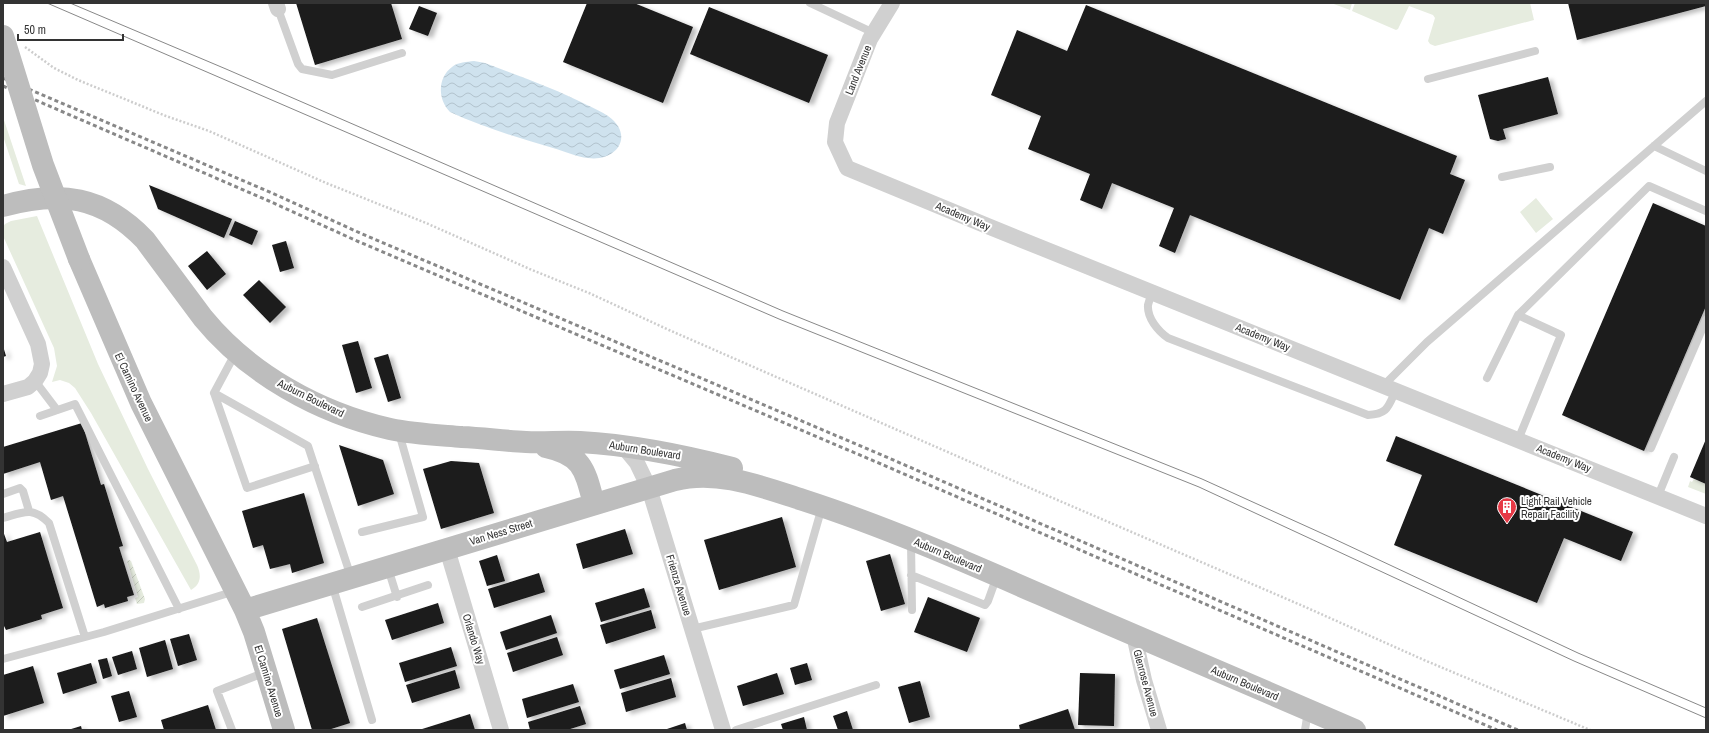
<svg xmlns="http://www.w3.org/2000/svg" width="1709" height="733" font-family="'Archivo Narrow',sans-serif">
<defs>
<pattern id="garden-furrows" width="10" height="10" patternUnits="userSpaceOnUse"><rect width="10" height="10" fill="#e6ecdf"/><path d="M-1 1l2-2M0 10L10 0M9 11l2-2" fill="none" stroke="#c6cbc0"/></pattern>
<pattern id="water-waves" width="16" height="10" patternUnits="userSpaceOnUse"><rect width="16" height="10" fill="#cfe2ee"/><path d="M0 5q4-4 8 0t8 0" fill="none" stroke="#b2c2cd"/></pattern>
<filter id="shadow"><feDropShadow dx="4.5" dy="2.5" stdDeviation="2" flood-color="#0004"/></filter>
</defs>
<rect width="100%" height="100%" fill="#fff"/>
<path fill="#e6ecdf" d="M1331,3h21l-2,7z
M1355,3h175l4,17 -99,26 -5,-2 -2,-3 7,-23 -2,-3 -24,-9 -11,23 -2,1 -44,-19z
M3,117l23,69 -7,-2 -16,-48z
M1536,198l17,21 -17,14 -16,-21z
M37,216l61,148 50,105 49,96c4,9 5,19 -6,25l-100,-177 -16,-25 -6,-5 -9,-3 -8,2 5,-16 -3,-18 -51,-112v-9l2,-3 6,-3z
M1694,479l12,5v10l-18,-7 2,-6 2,1z"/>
<path fill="url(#garden-furrows)" d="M129,560l2,1 14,38 -1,4 -7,1 -2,-6 3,-1 -11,-36z"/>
<path fill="url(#water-waves)" d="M474,61l11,2c34,13 69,25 102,42 7,3 15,7 21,11 27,19 9,46 -20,42 -11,-1 -24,-7 -35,-10 -35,-10 -70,-21 -103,-36 -13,-13 -12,-35 2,-45 6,-5 15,-5 22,-6z"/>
<path fill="#1a1a1a" filter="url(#shadow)" d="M296,3h95l11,36 -87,26z
M587,3h47l59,24 -30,76 -100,-41z
M1568,3h138v3l-129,34z
M1086,5l371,151 -7,18 15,6 -22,54 -14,-6 -29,72 -210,-85 -15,38 -16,-7 15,-38 -62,-25 -10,26 -22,-9 10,-26 -62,-25 13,-33 -50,-21 26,-65 50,21z
M419,6l18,7 -9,23 -19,-7z
M709,7l119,48 -19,48 -119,-49z
M1548,77l10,37 -55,15 3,10 -8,2 -8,-2 -12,-44z
M149,185l83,34 -8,19 -66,-29z
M1653,203l53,23v80l-62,145 -82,-36z
M235,221l23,10 -6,14 -23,-10z
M286,241l8,27 -14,4 -8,-27z
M207,251l19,23 -19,16 -19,-24z
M259,280l27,27 -16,16 -27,-28z
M358,341l14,47 -16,5 -14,-48z
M3,346l3,10 -3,1z
M388,354l13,44 -13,4 -14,-44z
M82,423l19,62 3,-1 19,62 -4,1 15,48 -7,2 1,4 -23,7 -1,-4 -7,3 -34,-111 -12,4 -11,-38 -37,12v-27z
M1396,436l237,96 -12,29 -57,-23 -27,65 -143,-58 28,-70 -36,-14z
M1706,439v45l-16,-7z
M339,445l44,15 11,34 -36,12z
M451,461l28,2 15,50 -53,16 -18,-60z
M304,493l20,70 -32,10 -2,-9 -20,5 -7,-24 -10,3 -11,-37z
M782,517l14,50 -77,23 -15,-50z
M625,529l8,25 -50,15 -7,-25z
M3,531l4,11 33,-10 23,76 -22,7 1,4 -36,11 -2,-4h-1z
M890,554l15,50 -24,7 -15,-50z
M497,555l8,26 -18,5 -8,-25z
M539,573l6,19 -51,16 -6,-19z
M644,588l6,19 -49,15 -6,-19z
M928,597l52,21 -13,34 -53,-20z
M438,603l6,20 -52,17 -7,-20z
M651,610l5,18 -50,16 -6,-19z
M551,615l6,18 -51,17 -6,-18z
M317,618l33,105 -22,7h-16l-30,-101z
M189,634l8,26 -19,6 -8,-27z
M557,637l6,18 -50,17 -6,-19z
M165,640l8,29 -26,8 -8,-29z
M451,647l6,19 -52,16 -6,-19z
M132,651l5,18 -19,6 -6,-18z
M664,655l6,19 -50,15 -6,-19z
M107,658l5,18 -9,3 -5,-19z
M91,663l6,20 -34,11 -6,-21z
M807,663l5,17 -17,5 -5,-17z
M33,666l11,37 -41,13v-41z
M455,670l5,18 -48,15 -6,-18z
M777,673l7,21 -41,12 -6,-20z
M1080,673l35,1 -1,52 -36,-1z
M671,678l5,19 -50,15 -5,-19z
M920,681l10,36 -21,6 -11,-36z
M573,684l6,18 -52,16 -5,-19z
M129,691l8,26 -18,5 -8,-26z
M208,705l8,25h-52l-3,-10z
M580,706l6,18 -19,6h-37l-2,-8z
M1068,709l7,21h-55l-1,-5z
M847,711l6,19h-15l-5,-14z
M470,714l5,16h-56z
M804,717l3,13h-24l-2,-6z
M685,723l2,7h-23z
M81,726l1,4h-14z"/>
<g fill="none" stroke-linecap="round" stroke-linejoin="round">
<path stroke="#cdcdcd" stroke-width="2.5" stroke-dasharray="2 2" stroke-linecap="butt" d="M25,47l29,21 24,12 88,36 43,15 117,52 100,40 106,47 57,23 80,37 370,162 264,114 121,54 166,70"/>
<path stroke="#d0d0d0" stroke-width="8" d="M810,3l64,30
M278,9l20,55 4,5 30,6 70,-22
M1428,79l107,-28
M1654,146l52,25
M1502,177l48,-10
M1152,292c-1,4 -3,9 -4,13 -1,13 10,26 20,33l200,77c20,-1 20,-8 28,-25
M1518,315l131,-129 57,25
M236,352l-22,41 94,53 43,131
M1487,378l31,-63 43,20 -43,105
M35,381l22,29
M1384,385l43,-43 279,-241
M214,393l33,95 68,-22
M40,416l35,-12 104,205
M1651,448l55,-128
M3,494l17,-6 3,3 6,20
M1658,496l16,-39
M3,518c21,-6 29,-12 46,5l36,114
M362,532l61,-15 -24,-84
M911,542l1,68
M388,568l9,29
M911,575l74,30 3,-4 9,-25
M332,584l40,136
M362,607l66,-22
M692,629l102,-24 28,-98
M3,659l101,-27 131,-41
M232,730l-15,-39 49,-19
M736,730l140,-45
M1305,730l3,-19"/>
<path stroke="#d0d0d0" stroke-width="16" d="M276,3l2,6
M892,3l-22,36 -33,84 -2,19 12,26 138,57 721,291
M3,267l35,77 4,20 -2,9 -5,8 -7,6 -25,7
M623,446l14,17 12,25 74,242
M447,549l54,181
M1134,635l10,45 15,50"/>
<path stroke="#bdbdbd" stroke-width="22" d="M3,206c57,-16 100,-10 142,34l58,78c46,56 116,95 187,111 23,5 48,6 72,8 21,1 43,4 64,5 18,1 36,-1 54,0 52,3 102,13 152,26
M79,259l62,144 104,207 9,22 30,98
M546,447c37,8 39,23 48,57
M245,610l430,-130c43,-11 87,7 128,20 99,32 194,76 289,117 88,38 176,75 263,113"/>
<path stroke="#888" stroke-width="1" d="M47,3l732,316 420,168 375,174 132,57
M70,3l156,66 557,242 419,168 128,58 248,116 128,55"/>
<path stroke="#888" stroke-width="3" stroke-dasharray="4 3" stroke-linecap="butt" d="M3,78l269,115 88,40 524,223 634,274
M3,86l266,115 88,40 524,223 616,266"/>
<path stroke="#bdbdbd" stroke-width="22" d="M3,36l40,129 36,94"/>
</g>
<defs>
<symbol id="building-pin" viewBox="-11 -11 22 30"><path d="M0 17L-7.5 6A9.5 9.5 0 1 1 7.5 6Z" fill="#e63946" stroke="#fff"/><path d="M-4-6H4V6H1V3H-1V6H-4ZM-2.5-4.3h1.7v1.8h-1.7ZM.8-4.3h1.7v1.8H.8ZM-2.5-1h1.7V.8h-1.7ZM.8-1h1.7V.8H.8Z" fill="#fff"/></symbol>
</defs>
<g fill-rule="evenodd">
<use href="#building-pin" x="1496" y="496" width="22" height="30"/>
</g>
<g text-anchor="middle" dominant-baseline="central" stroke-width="4" stroke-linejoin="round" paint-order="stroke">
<g font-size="11" fill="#333" stroke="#fff">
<text transform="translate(858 70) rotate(-68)">Land Avenue</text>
<text transform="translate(963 216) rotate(23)">Academy Way</text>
<text transform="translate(1263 337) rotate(22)">Academy Way</text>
<text transform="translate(134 387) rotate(65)">El Camino Avenue</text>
<text transform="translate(311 398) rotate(26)">Auburn Boulevard</text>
<text transform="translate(645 450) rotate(9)">Auburn Boulevard</text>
<text transform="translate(1564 458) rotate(22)">Academy Way</text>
<text transform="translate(501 532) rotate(-17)">Van Ness Street</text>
<text transform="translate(948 555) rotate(23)">Auburn Boulevard</text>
<text transform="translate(679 585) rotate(73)">Frienza Avenue</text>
<text transform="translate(474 639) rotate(73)">Orlando Way</text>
<text transform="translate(269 681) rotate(73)">El Camino Avenue</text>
<text transform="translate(1146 683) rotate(75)">Glenrose Avenue</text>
<text transform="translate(1245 683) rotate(23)">Auburn Boulevard</text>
</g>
<g font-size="11" fill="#333" stroke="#fff" text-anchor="start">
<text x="1521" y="501">Light Rail Vehicle<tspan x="1521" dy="13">Repair Facility</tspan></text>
</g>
</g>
<rect width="1709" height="733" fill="none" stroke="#333333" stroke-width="8"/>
<path d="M18 34v6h105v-6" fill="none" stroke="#333333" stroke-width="2"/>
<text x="24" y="34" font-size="12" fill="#333333" stroke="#ffffff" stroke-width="3" paint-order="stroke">50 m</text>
</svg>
